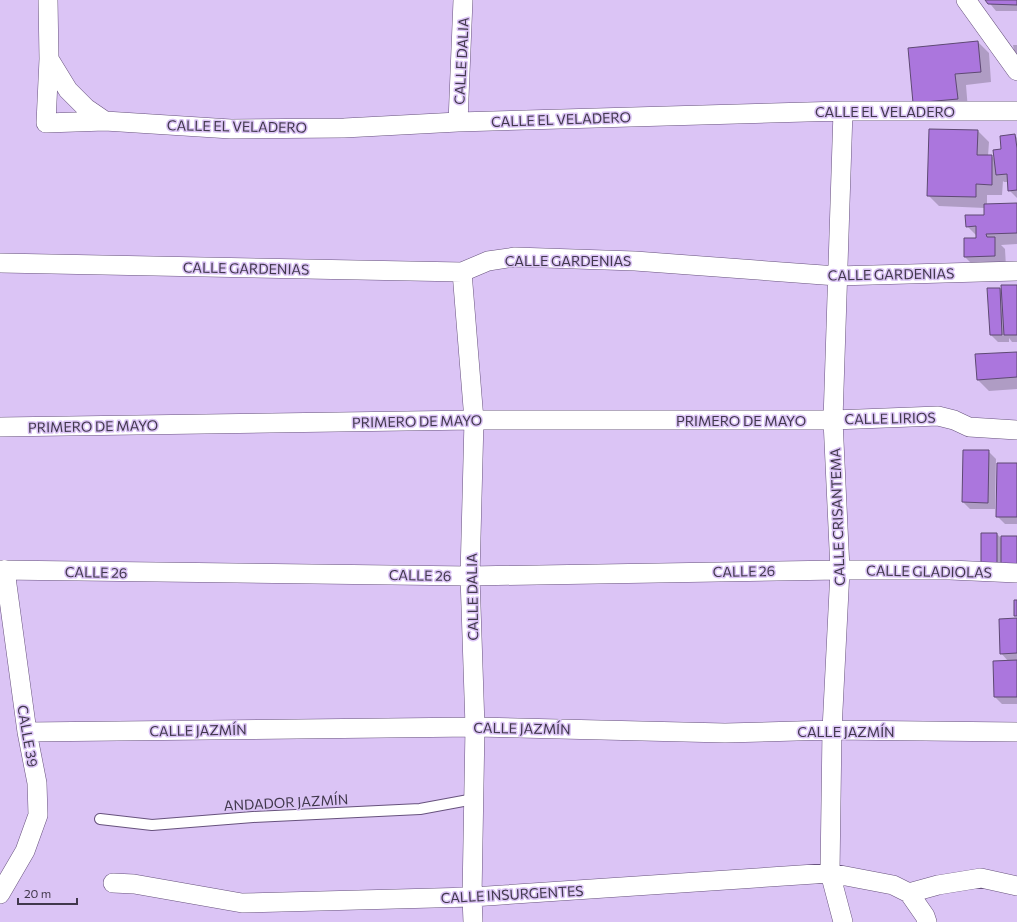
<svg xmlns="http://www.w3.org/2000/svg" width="1017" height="922" font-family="Commissioner,sans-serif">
<rect width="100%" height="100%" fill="#dbc4f5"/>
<path fill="#0003" d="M987,0h30v11h-21z
M978,42l11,11 2,29 -25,3 2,25 -54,-7z
M1013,45h4v19l-1,-1z
M978,131l11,11 -1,14h4l3,4 20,-25 2,3v60l-8,-8 -1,-8h-4l-1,-1 -1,14h-15v10l30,-1v40l-16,1 4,4 1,18 -30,1 -11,-11 12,-18v-3l-10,-10 18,-10v-8l-46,-2 -11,-11z
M1017,286v56h-5l-3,-4v4h-11l-7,-7 9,-46 3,2z
M1017,353v36l-28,2 -11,-11z
M988,451l8,8 -1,50h-25l-7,-7z
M1017,464v60h-12l-8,-8z
M982,534h15l5,5 15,-2v36l-28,1z
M1017,619v85h-15l-7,-7 13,-36 -7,-8z"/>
<path fill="#ab76dd" stroke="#5e4973" d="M985,0h32v5l-29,-1z
M978,41l3,31 -26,2 3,25 -45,4 -5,-55z
M929,129l49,1 -1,25h15v30l-16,-1v13l-49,-1z
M1015,134l2,14v42l-9,1 -1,-17 -11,1 -3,-25 8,-1 -1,-13z
M1017,203v30l-31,1 1,3h8v19l-31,1v-19h12v-12l-10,1 -1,-12h19v-11z
M1001,285h16v50h-13z
M987,288h13l2,47h-12z
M1017,352v25l-40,3 -2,-26z
M963,450h26l-1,53 -26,-1z
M997,463h20v54h-21z
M981,533h16v34h-16z
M1001,536h16v30h-16z
M1014,600h3v16h-3z
M1017,618v35l-17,1 -1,-35z
M1017,660v37h-23l-1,-36z"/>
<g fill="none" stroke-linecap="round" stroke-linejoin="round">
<defs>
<path id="lane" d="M100,819l52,6 101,-8 167,-8 54,-10"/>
<path id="street" d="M48,0l1,59 19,31 18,18 19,13 126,8 113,-1 114,-6 385,-11h174
M966,0l51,71
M49,59l-3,64 59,-2
M843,111l-10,309 7,150 -8,160 -2,143 13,49
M458,122l5,-122
M0,263l462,9 26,-11 27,-4 120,4 202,15 180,-5
M462,272l12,148 -4,156 5,151 -3,170 1,25
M0,427l474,-7h359l105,-4 16,4 15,7 48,3
M0,570l470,6 370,-6h110l67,3
M27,732l448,-5 250,6 107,-3 185,2
M113,883l21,1 108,19 230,-6 358,-24 63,12 16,8 16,23 2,6
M909,893l29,-8 43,-7 36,8
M0,894l25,-43 13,-36 -1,-32 -10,-51 -22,-162"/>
</defs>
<use href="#lane" stroke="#67527d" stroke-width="12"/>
<use href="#street" stroke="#67527d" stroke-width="20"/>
<use href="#lane" stroke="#fff" stroke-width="10"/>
<use href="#street" stroke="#fff" stroke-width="19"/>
</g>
<g text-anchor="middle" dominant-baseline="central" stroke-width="3" stroke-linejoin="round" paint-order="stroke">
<g font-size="14" fill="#41384c" stroke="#dbc4f5">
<text transform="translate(461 61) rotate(-87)">CALLE DALIA</text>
<text x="885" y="111">CALLE EL VELADERO</text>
<text transform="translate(561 119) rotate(-2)">CALLE EL VELADERO</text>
<text transform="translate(237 126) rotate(1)">CALLE EL VELADERO</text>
<text x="568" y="260">CALLE GARDENIAS</text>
<text transform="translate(246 268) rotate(1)">CALLE GARDENIAS</text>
<text transform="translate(891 274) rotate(-1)">CALLE GARDENIAS</text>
<text transform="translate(890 418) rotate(-1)">CALLE LIRIOS</text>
<text x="741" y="420">PRIMERO DE MAYO</text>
<text transform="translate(417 421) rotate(-1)">PRIMERO DE MAYO</text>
<text transform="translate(93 426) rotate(-1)">PRIMERO DE MAYO</text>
<text transform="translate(837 517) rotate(-92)">CALLE CRISANTEMA</text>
<text transform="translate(744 571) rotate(-1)">CALLE 26</text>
<text transform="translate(929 571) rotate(1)">CALLE GLADIOLAS</text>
<text transform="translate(96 572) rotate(1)">CALLE 26</text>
<text transform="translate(420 575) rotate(1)">CALLE 26</text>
<text transform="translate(472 597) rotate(-91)">CALLE DALIA</text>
<text transform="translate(522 728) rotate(1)">CALLE JAZMÍN</text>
<text transform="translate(198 730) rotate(-1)">CALLE JAZMÍN</text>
<text x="846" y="731">CALLE JAZMÍN</text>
<text transform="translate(28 736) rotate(80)">CALLE 39</text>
<text transform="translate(286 802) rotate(-3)">ANDADOR JAZMÍN</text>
<text transform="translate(512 894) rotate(-3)">CALLE INSURGENTES</text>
</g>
</g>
<path d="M18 898v6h59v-6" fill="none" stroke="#41384c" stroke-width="2"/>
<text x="24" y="898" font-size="12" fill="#41384c" stroke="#dbc4f5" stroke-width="3" paint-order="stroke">20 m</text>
</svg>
